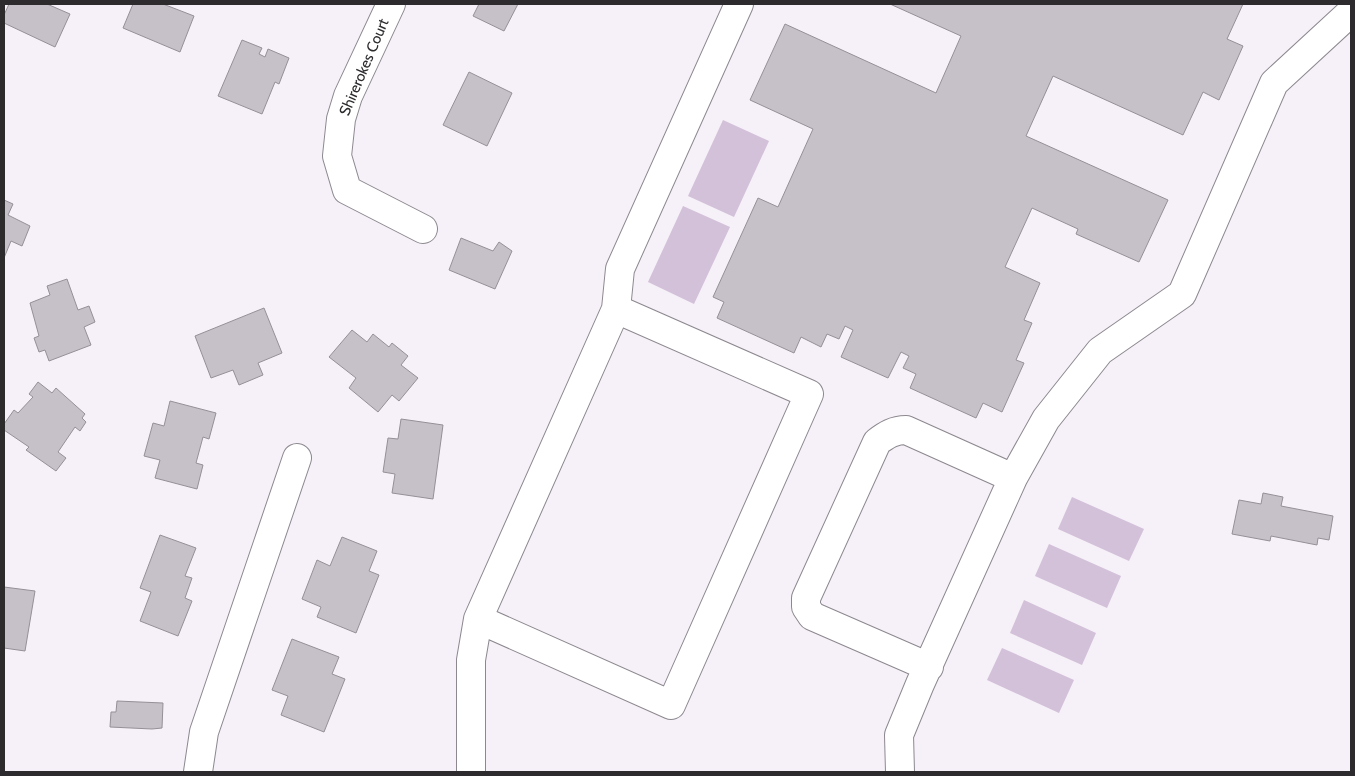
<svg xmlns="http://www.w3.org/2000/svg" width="1355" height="776" font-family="Cabin,sans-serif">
<rect width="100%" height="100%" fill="#f6f0f8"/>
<path fill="#d3c1d9" d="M723,120l46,21 -35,76 -46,-21z
M683,206l47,21 -36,77 -46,-22z
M1072,497l72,32 -15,32 -71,-32z
M1049,544l72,32 -14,32 -72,-32z
M1024,600l72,33 -14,32 -72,-32z
M1002,648l72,32 -15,33 -72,-33z"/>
<path fill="#c6c0c8" stroke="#959097" d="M9,4h38l23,10 -15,33 -51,-24v-8z
M133,4h30l31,12 -14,36 -57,-24z
M479,4h39l-14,27 -31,-15z
M890,4h353l-16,35 16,7 -24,54 -16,-8 -20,43 -130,-59 -27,60 142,64 -29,62 -63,-28 2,-5 -46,-21 -27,59 35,16 -16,37 8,3 -16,37 8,3 -22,49 -19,-9 -7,15 -66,-30 6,-14 -13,-6 6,-12 -8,-4 -13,26 -47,-21 12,-27 -8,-4 -6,13 -12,-5 -6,13 -20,-10 -7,16 -77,-35 7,-16 -11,-5 45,-99 20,9 35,-78 -63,-29 35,-76 151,69 25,-57z
M242,40l20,8 -3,6 6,3 3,-8 21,9 -10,26 -4,-2 -13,32 -44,-18z
M469,72l43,21 -25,53 -44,-21z
M4,200l9,4 -5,11 22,11 -8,20 -11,-5 -7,17z
M461,238l32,13 6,-9 13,9 -17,38 -46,-19z
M67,279l11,31 11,-4 6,16 -11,5 7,18 -42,16 -4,-11 -6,2 -5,-14 5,-2 -9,-33 20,-8 -3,-9z
M264,308l18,45 -24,10 5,12 -24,10 -6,-15 -22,8 -16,-42z
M352,330l15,12 6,-8 16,13 3,-4 16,13 -7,9 17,13 -19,23 -7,-6 -14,17 -29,-24 7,-10 -27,-21z
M38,382l14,11 4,-5 29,26 -3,4 4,4 -6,9 -5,-4 -17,25 8,6 -10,13 -30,-21 3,-3 -25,-17v-6l10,-14 4,3 15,-16 -4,-3z
M170,401l46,12 -7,26 -6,-2 -7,26 7,2 -6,24 -42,-11 5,-18 -16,-4 9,-33 11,3z
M401,419l42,6 -10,74 -41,-6 3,-19 -12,-2 5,-34 10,1z
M1263,493l20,4 -2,9 52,10 -4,24 -11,-2 -1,7 -46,-9 -1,5 -38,-7 7,-34 22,4z
M160,535l36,13 -11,28 7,2 -7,20 7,3 -14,35 -38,-15 11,-29 -11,-4z
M342,537l35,14 -8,20 10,4 -23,58 -39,-16 4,-10 -19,-8 15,-39 13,6z
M4,587l31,4 -10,60 -21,-3z
M292,639l47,18 -7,17 13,5 -21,53 -43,-17 7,-19 -16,-6z
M117,701l46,2 -1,25 -10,1 -42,-2 1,-15h5z"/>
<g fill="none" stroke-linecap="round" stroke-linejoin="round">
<defs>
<path id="minor" d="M391,4l-43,92 -7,23 -4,37 10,34 76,39
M616,309l4,-40 119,-265
M929,667l-117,-51 -6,-9v-9l71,-156c9,-7 17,-12 29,-12l107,48
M198,772l6,-40 93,-274
M471,772v-112l7,-41 138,-310 193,85 -138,311 -193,-86
M900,772l-1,-37 21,-51 93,-206 33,-59 54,-68 82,-57 92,-211 77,-71"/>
</defs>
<use href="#minor" stroke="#8d888f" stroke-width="30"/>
<use href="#minor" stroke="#fff" stroke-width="28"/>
</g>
<g text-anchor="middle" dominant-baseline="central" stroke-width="4" stroke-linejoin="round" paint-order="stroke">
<g font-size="15" fill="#2d2b2e" stroke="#fff">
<text transform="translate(364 67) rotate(-67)">Shirerokes Court</text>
</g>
</g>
<rect width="1355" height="776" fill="none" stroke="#2d2b2e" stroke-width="10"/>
</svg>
